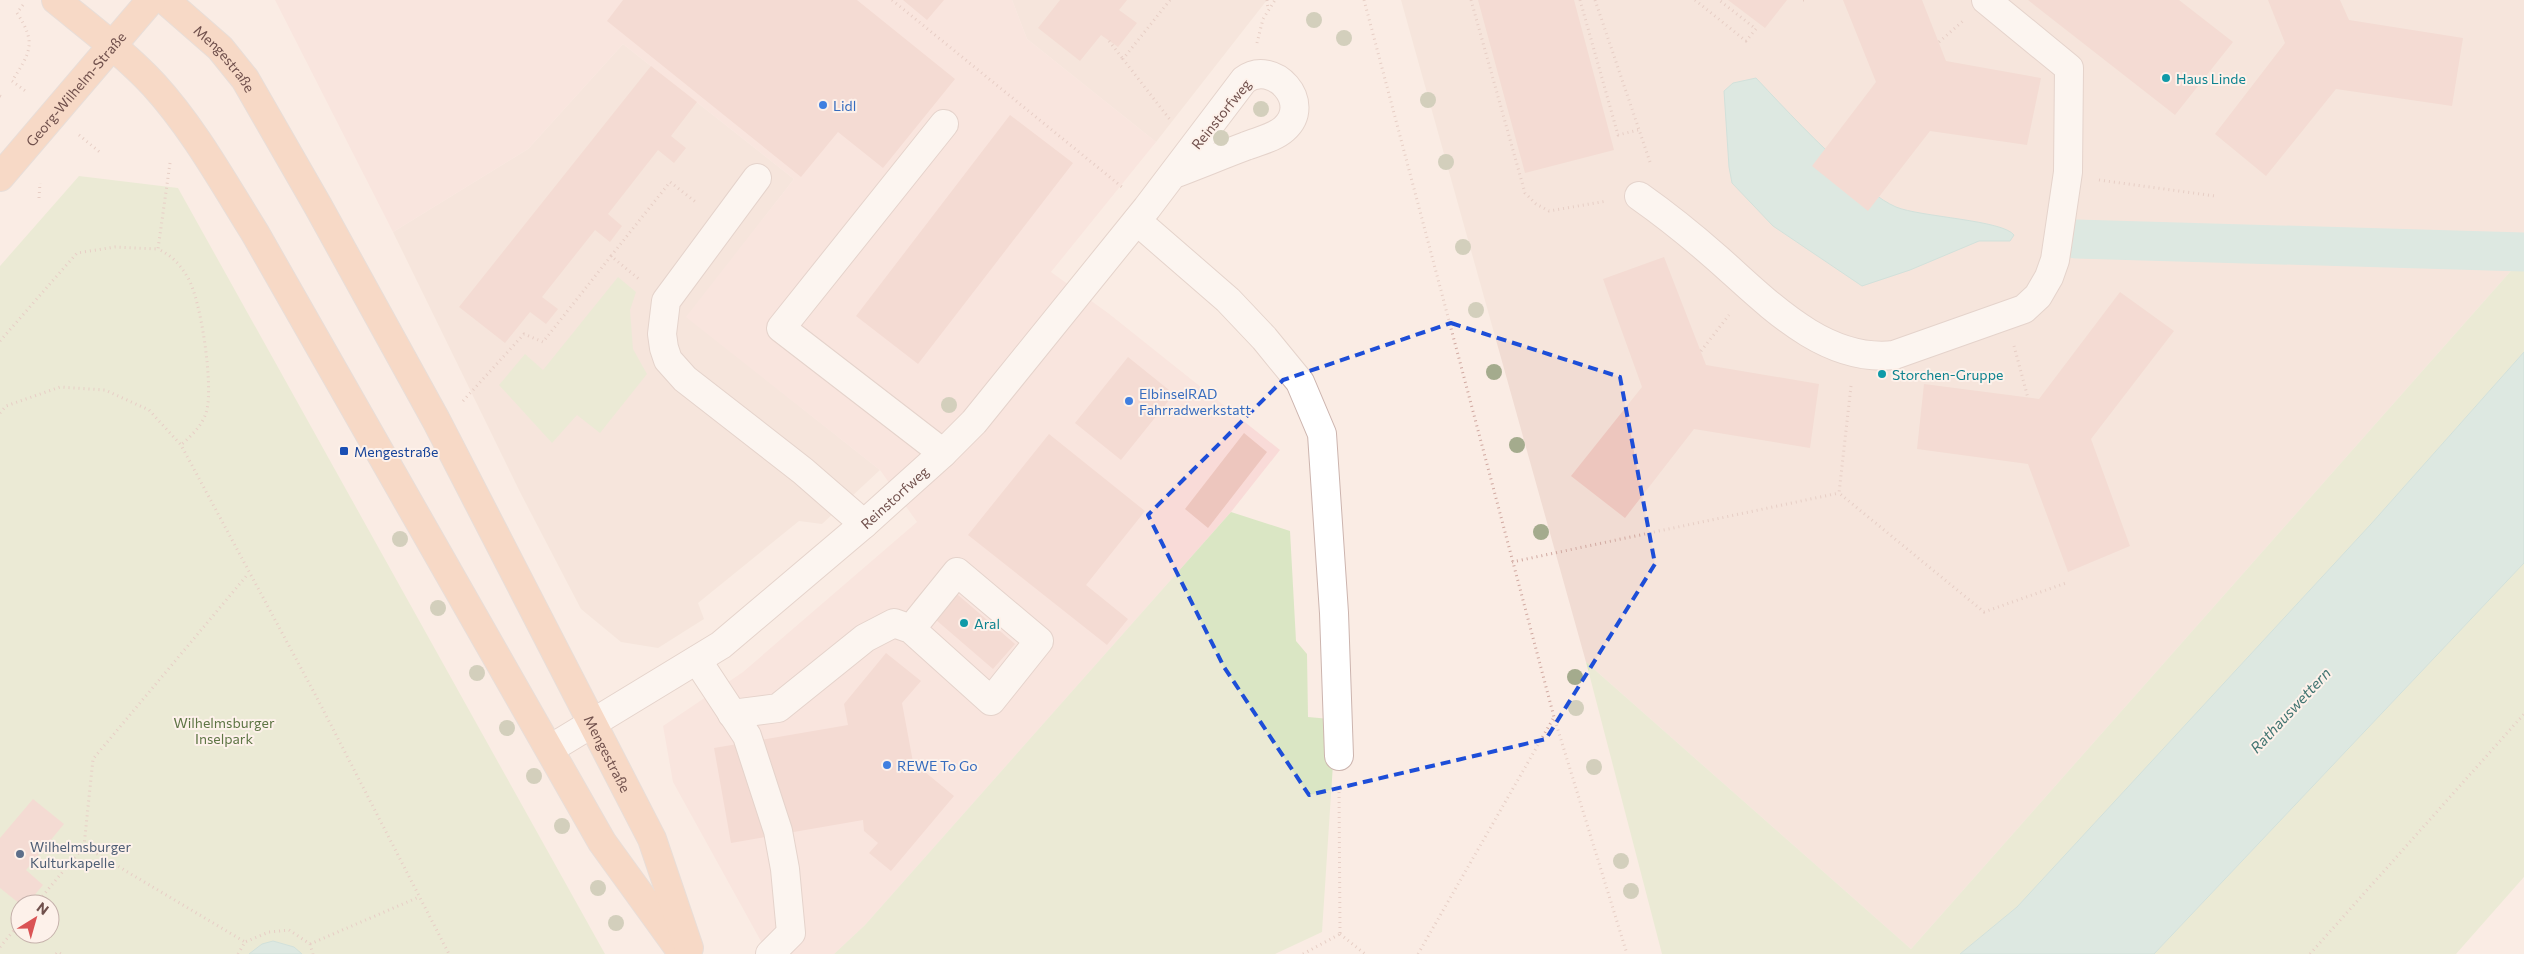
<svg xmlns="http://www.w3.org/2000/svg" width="2524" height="954" font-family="Commissioner,sans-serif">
<rect width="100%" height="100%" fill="#faece4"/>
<path fill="#f1dcd3" d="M1012,0h255l-111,142 -129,-103z
M1401,0h1123v256l-613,693 -325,-287z
M623,44l171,135 -107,138 193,153 -58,54 -23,-3 -101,82 6,16 -46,29 -37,-6 -40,-33 -60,-115 -128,-262 135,-83z"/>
<path fill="#f9dbd8" d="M275,0h737l15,39 129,103 -105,130 57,41 172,137 -49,62 -366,413 -31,29h-66l-95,-172 -10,-56 80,-54 174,-150 -37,-52 -194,-153 108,-138 -171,-135 -95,105 -135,83z"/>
<path fill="#dae6c4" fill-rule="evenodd" d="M79,176l99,12 427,766h-605v-688zM20,904h30v30h-30z
M2524,256v96l-153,172 -354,383 -57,47h-298l-76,-292 325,287z
M618,277l18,15 -6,18 3,39 14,25 -47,59 -23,-18 -25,28 -53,-58 26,-31 18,16z
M1231,512l59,19 6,110 11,13 1,63 22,2 3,45 -11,168 -47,22h-441l31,-29z
M2524,563v314l-68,77h-302z"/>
<path fill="#bae2de" stroke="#a1d2cf" d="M1756,78c31,33 61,65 95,95 14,13 27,26 45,34 24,10 107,13 118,28l-4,6h-31l-69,29 -48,16 -89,-60 -41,-43 -3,-16 -5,-76 9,-8z
M2524,352v211l-370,391h-194l57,-47 354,-383z
M273,941l21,6 8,7h-53l13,-10z"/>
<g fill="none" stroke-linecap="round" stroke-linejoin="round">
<path stroke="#bae2de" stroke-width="39" d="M2076,239l448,13"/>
</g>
<path fill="#edc6be" d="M623,0h234l98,79 -72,89 -45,-36 -37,45 -194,-156z
M903,0h41l-17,20z
M1060,0h67l-8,10 18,13 -19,24 -17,-12 -21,26 -42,-33z
M1478,0h96l40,150 -89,23z
M1728,0h59l-22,28z
M1843,0h79l24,61 95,17 -14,67 -97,-14 -62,80 -56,-45 64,-84z
M2028,0h151l54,42 -58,73z
M2268,0h72l9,20 114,18 -11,68 -116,-17 -70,87 -51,-42 70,-91z
M651,66l46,36 -26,34 15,12 -12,15 -16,-13 -50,64 14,12 -12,16 -15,-12 -53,67 16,12 -12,15 -16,-12 -25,31 -46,-36z
M1010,115l63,48 -155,201 -62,-48z
M1664,257l42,108 113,19 -9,64 -116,-19 -69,89 -54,-42 71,-89 -39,-108z
M2120,292l54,39 -83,108 39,107 -62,26 -40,-108 -111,-15 7,-65 115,15z
M1128,357l46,37 -53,66 -46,-37z
M1244,433l23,19 -59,76 -23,-19z
M1049,434l96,77 -59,74 42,34 -21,26 -139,-110z
M936,576l79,68 -22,25 -79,-68z
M886,653l35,28 -19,22 11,59 41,34 -63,75 -22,-18 9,-10 -14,-12 -1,-11 -132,23 -17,-95 134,-23 -4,-21z
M33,799l31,25 -38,46 17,15 -16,19h-7l-20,-16v-50z"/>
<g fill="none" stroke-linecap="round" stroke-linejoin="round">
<defs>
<g id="minor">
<path d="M757,178l-91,123 -4,33 2,14 4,12 17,19 118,92 61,53"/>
<path d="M1639,196c27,19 53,40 78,62 49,43 106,105 177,97l130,-46 14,-13 11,-19 6,-17 13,-88 1,-104 -83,-68"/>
<path d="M1137,221l91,79 36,38 36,44 22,52 12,179 5,143"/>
<path d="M943,453l-162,-125 163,-204"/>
<path d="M697,660l50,76 31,95 7,38 6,64 -21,21"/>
<path d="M732,714l46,-6 87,-70 29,-15 17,6 80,72 48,-60 -82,-69 -46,57"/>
<path id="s1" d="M550,749l171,-104 143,-121 79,-71 31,-31 173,-214 97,-128c29,-22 70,23 40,49 -10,9 -26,12 -38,17 -24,9 -48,19 -72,28"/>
</g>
<g id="major">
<path d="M56,0c33,27 69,54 98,85 40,44 69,97 101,148l347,609 81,112"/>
<path id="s2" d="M165,0l55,48 25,31 73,127 118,214 216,419 37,109"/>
<path id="s3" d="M0,177l151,-177"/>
</g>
</defs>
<use href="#minor" stroke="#ccb4ae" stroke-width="30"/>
<use href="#major" stroke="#d4cac9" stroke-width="30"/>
<path stroke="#d1a9a1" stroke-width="3" stroke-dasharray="1 4" stroke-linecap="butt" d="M892,0l230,187
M1170,0l-47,59 48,62
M1267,0l1,9
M1364,0l190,717 73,237
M1471,0l54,193 11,11 13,7 58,-10
M1580,0l38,135 20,-5
M1595,0l56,165
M1695,0l51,41 10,-12 -37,-29
M1803,0h1
M23,5l-6,8c20,30 13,40 -5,68l16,12
M1109,41l14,18
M1939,42l24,-21
M1257,43l6,-24 12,-19
M0,96l2,1
M79,135l23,19
M170,163l-12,86c14,7 22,15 30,29 13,22 25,105 19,131 -3,15 -15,26 -26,36
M2099,180l116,16
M39,198l1,-15
M611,256l59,-74 27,21
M0,341l77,-88 38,-6 43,2
M2014,346l14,52
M1701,351l28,-36
M1851,386l-12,107 145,119 82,-29
M463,401l61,-67 19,8 68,-86 29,24
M0,413l6,-7 54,-19 45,3 44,20 32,35 135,251 133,258
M1512,562l327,-69
M1339,787l1,147
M84,846l161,96
M36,904l48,-58 9,-87 155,-185
M1340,934l25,20
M310,944l109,-47
M0,947l20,-24
M56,954l2,-2 3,2
M238,954l7,-12 24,-10 20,-2 21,14 3,10
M1303,954l37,-20
M1418,954l136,-237
M2310,954l214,-240"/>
<use href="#minor" stroke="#fff" stroke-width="28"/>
<use href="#major" stroke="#f3c2a2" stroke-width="28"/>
</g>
<g fill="#a4ab8d">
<circle cx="1314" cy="20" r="8"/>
<circle cx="1344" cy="38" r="8"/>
<circle cx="1428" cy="100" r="8"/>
<circle cx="1261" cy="109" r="8"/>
<circle cx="1221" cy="138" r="8"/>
<circle cx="1446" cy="162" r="8"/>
<circle cx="1463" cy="247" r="8"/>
<circle cx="1476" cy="310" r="8"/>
<circle cx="1494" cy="372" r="8"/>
<circle cx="949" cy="405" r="8"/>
<circle cx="1517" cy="445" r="8"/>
<circle cx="1541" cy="532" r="8"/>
<circle cx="400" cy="539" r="8"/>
<circle cx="438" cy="608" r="8"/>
<circle cx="477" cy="673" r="8"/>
<circle cx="1575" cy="677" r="8"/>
<circle cx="1576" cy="708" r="8"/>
<circle cx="507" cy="728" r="8"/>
<circle cx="1594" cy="767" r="8"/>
<circle cx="534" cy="776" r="8"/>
<circle cx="562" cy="826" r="8"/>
<circle cx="1621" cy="861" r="8"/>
<circle cx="598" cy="888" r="8"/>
<circle cx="1631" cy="891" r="8"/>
<circle cx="616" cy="923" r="8"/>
</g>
<path d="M0 0H2524V954H0ZM1451,323l169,54 35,187 -109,175 -237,56 -85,-128 -76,-152 135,-135z" fill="#faece4" fill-opacity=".55" fill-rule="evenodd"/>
<path fill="none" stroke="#1d4ed8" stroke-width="4" stroke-dasharray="10 6" stroke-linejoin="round" d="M1451,323l169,54 35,187 -109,175 -237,56 -85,-128 -76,-152 135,-135z"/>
<g fill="#0f9aa8" stroke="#fdf1ea" stroke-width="2">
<circle cx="2166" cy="78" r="5"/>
<circle cx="1882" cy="374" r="5"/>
<circle cx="964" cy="623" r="5"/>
</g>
<g fill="#3f7fe0" stroke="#fdf1ea" stroke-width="2">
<circle cx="823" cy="105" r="5"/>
<circle cx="1129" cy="401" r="5"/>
<circle cx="887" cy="765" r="5"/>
</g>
<rect fill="#1a4fb4" stroke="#fdf1ea" stroke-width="2" x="339" y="446" width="10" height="10" rx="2.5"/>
<circle fill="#5c6f8a" stroke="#fdf1ea" stroke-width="2" cx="20" cy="854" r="5"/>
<g text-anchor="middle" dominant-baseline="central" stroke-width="4" stroke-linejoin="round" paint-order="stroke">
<g font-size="14" fill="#70504c" stroke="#fdf1ea">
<text stroke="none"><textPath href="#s2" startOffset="84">Mengestraße</textPath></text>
<text stroke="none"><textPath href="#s3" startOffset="116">Georg-Wilhelm-Straße</textPath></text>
<text transform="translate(1221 114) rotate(-51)">Reinstorfweg</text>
<text stroke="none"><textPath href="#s1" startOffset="428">Reinstorfweg</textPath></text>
<text stroke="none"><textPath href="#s2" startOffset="879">Mengestraße</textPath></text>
</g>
<g font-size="14" fill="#0d838f" stroke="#fdf1ea" text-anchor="start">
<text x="2176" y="78">Haus Linde</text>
<text x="1892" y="374">Storchen-Gruppe</text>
<text x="974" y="623">Aral</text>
</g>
<g font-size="14" fill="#366cbe" stroke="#fdf1ea" text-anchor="start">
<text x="833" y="105">Lidl</text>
<text x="1139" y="393">ElbinselRAD<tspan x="1139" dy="16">Fahrradwerkstatt</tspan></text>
<text x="897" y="765">REWE To Go</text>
</g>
<g font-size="14" fill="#164399" stroke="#fdf1ea" text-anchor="start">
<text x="354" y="451">Mengestraße</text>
</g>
<g font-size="14" fill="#5e7545" stroke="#fdf1ea">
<text x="224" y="722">Wilhelmsburger<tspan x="224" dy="16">Inselpark</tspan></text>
</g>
<g font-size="14" fill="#4e5e75" stroke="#fdf1ea" text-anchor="start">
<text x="30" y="846">Wilhelmsburger<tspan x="30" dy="16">Kulturkapelle</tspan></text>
</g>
<g font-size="15" font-style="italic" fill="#417471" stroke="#fdf1ea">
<text transform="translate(2290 710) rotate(-47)">Rathauswettern</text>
</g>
</g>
<g transform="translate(35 919) rotate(37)"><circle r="24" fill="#fdf1ea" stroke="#c5b1ab"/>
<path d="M0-4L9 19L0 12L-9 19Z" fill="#da5354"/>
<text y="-8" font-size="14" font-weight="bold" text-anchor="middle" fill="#70504c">N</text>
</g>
</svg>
